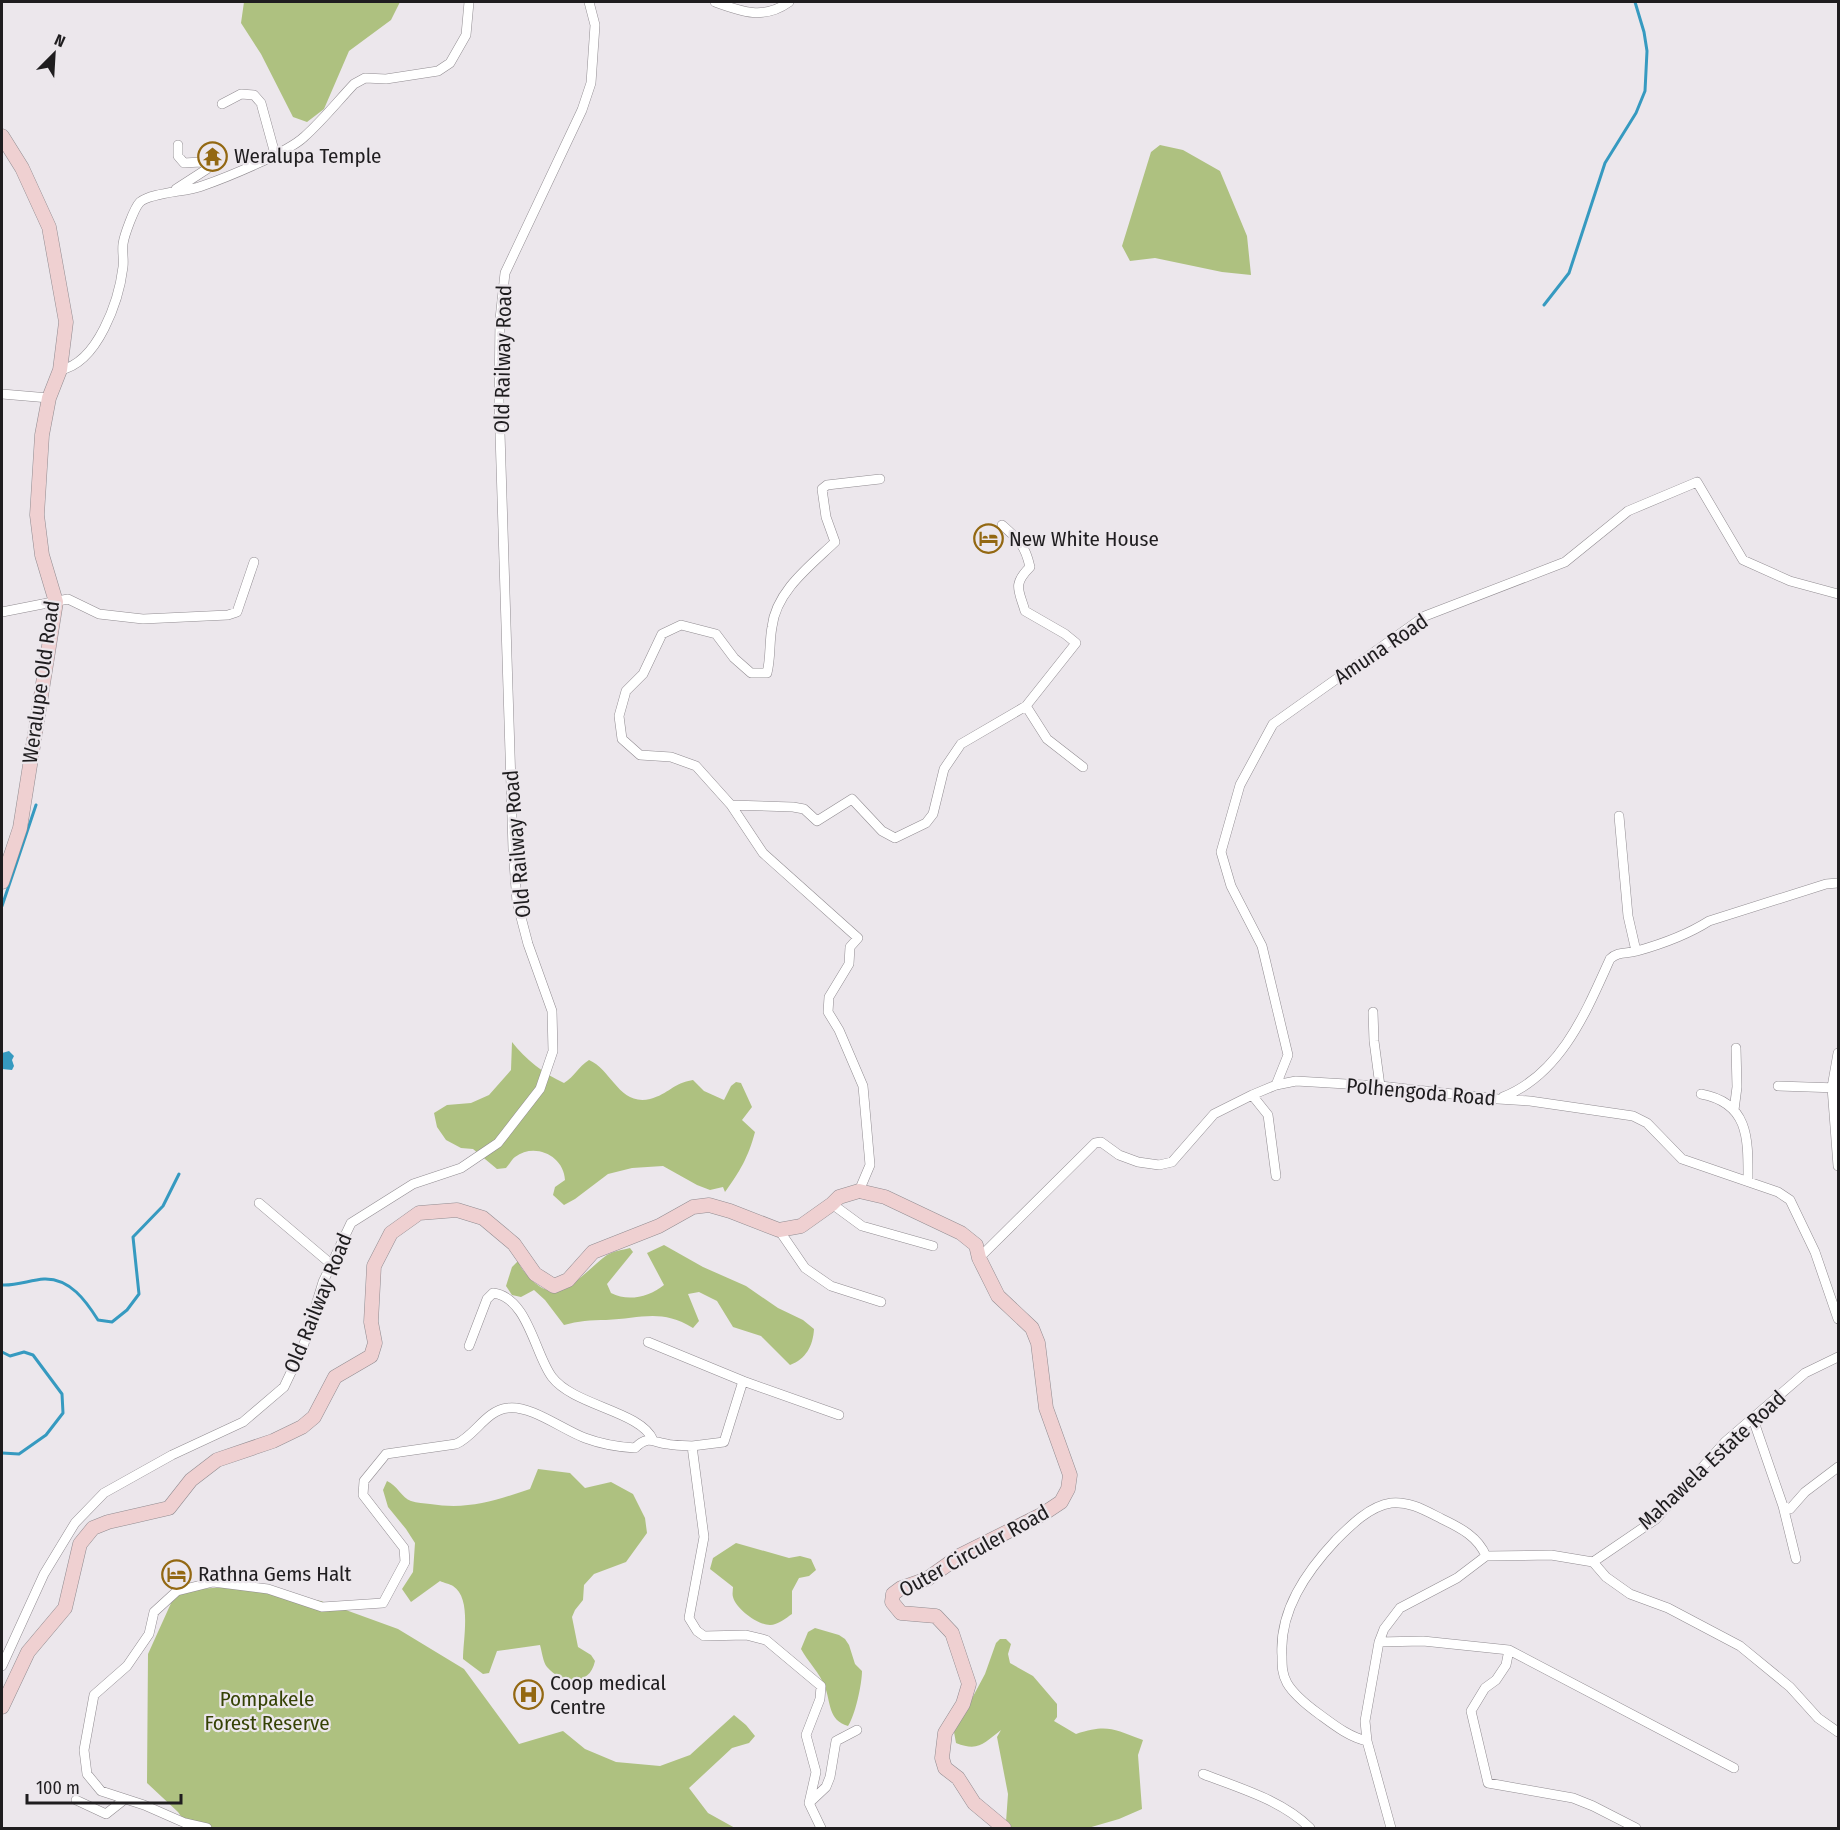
<svg xmlns="http://www.w3.org/2000/svg" width="1840" height="1830" font-family="'Fira Sans Condensed',sans-serif">
<rect width="100%" height="100%" fill="#ece7ec"/>
<path fill="#aec180" d="M244,2h156l-9,18 -42,31 -25,58 -17,13 -14,-5 -32,-63 -20,-31z
M1160,145l23,5 37,21 27,65 4,39 -29,-3 -67,-14 -25,3 -8,-15 29,-94z
M512,1042c13,17 32,32 52,41 11,-7 14,-16 25,-23 23,10 30,46 61,39 19,-5 23,-16 43,-19l11,11 20,9 7,-14 5,-4 5,1 11,24 -10,13 13,12c-7,26 -15,39 -30,60l-2,-5 -13,3 -13,-5 -34,-19 -31,2 -24,6 -33,25 -11,6 -11,-10 2,-8 10,-7c-1,-24 -30,-38 -50,-23 -3,2 -6,8 -9,11l-9,1 -24,-20 -12,-1 -15,-8 -9,-13 -3,-14 13,-8 24,-2 18,-8 22,-25z
M664,1245l39,22 43,19 32,22 25,12 11,9c-1,17 -8,30 -24,36l-29,-29 -28,-9 -16,-26 -18,-9 -11,2 11,27 -6,7c-33,-20 -53,-9 -87,-8 -15,0 -28,1 -42,5l-19,-25 -11,-10 -13,7 -9,-2 -6,-9 6,-19 6,-6c3,8 8,13 14,19 28,29 52,-9 75,-25 7,-4 15,-5 23,-7l3,4 -26,32 4,9c17,9 38,4 53,-8l-17,-32z
M538,1469l32,4 15,15 26,-6 22,12 12,24 2,15 -21,29 -32,12 -10,11 -1,15 -8,10 -3,7 6,30 13,8 4,6c-5,25 -32,24 -48,6 -4,-5 -5,-15 -7,-22l-43,6 -8,22 -6,1 -20,-15c0,-20 9,-61 -10,-73 -3,-2 -9,-3 -13,-5l-29,21 -9,-13 11,-17 2,-29 -9,-14 -18,-22 -5,-17 4,-9c10,4 15,17 24,20 6,2 13,2 19,3 38,6 64,-3 100,-15z
M736,1543l53,15 11,-2 11,3 5,11 -7,6 -10,2 -7,13v23c-6,4 -14,11 -22,11 -12,0 -34,-16 -37,-28 -1,-3 0,-7 0,-10l-23,-18 3,-11z
M231,1587l90,14 77,28 66,40 55,75 44,-13 22,18 31,13 44,4 30,-11 44,-40 12,10 9,11 -6,7 -17,5 -43,40 19,25 27,15h-546l-11,-16 -31,-29 1,-129 29,-64z
M815,1628l24,7 6,4 4,6 6,19 7,7c0,13 -7,45 -14,55 -20,-6 -17,-23 -23,-39 -5,-14 -17,-25 -24,-38l7,-17z
M1000,1639h6l5,5 -3,10 2,9 23,13 24,28v13l-3,4 22,13c32,-10 36,-5 67,6l-5,15 4,54 -23,10 -31,9h-77l-5,-6 2,-28 -11,-57 4,-7c-17,13 -22,22 -45,13l-2,-11 31,-58 11,-31z"/>
<path fill="#369ac0" d="M9,1051l5,5 -2,4 2,6 -2,4 -10,-1v-16z"/>
<g fill="none" stroke-linecap="round" stroke-linejoin="round">
<path stroke="#369ac0" stroke-width="3" d="M1544,305l25,-32 36,-110 31,-50 9,-22 2,-40 -3,-19 -9,-30
M2,906l34,-101
M2,1285c14,1 28,-5 42,-6 26,-1 42,22 54,41l14,2 15,-12 12,-16 -6,-57 30,-31 16,-32
M2,1352l8,4 14,-4 9,3 29,39 1,19 -17,22 -27,19 -17,-1"/>
<defs>
<path id="street" d="M715,2c27,10 49,18 74,0
M222,104l19,-10 13,1 7,8 14,51
M176,189l31,-20v-4l-6,-3 -17,1 -6,-7v-11
M60,370c38,-7 59,-70 63,-103 1,-8 -1,-15 0,-23 1,-8 11,-36 17,-42 12,-10 47,-10 62,-16 23,-8 85,-33 102,-49 18,-16 34,-36 50,-53l11,-6 21,1 52,-8 12,-8 16,-28 3,-33
M2,394l47,4
M1002,525c17,15 23,20 28,42 -18,18 -11,23 -5,44l40,23 11,9 -50,63
M2,612l66,-13 31,15 44,5 85,-4 9,-3 17,-50
M731,805l62,2 11,2 13,12 35,-22 30,32 13,7 31,-15 7,-9 11,-45 17,-25 65,-38 21,33 36,28
M1619,816l9,100 8,35
M1373,1012l1,29 6,45
M1276,1085l12,-30 -26,-109 -31,-60 -10,-34 19,-67 33,-61 152,-108 140,-54 63,-51 69,-29 46,78 47,21 48,13
M1778,1086l60,2
M1701,1094c49,9 47,46 47,87
M1252,1095l16,20 8,61
M1503,1097c58,-23 83,-85 107,-138 8,-8 17,-5 27,-8 25,-7 50,-16 72,-30l117,-37 12,-1
M1734,1110l3,-23 -1,-39
M1838,1166l-6,-79 6,-34
M859,1191l11,-26 -7,-79 -24,-56 -11,-18 1,-15 20,-33 1,-17 8,-9 -95,-85 -32,-48 -35,-39 -25,-9 -31,-2 -18,-16 -3,-23 7,-25 17,-17 19,-40 19,-9 35,9 18,24 17,15h16c4,-16 2,-30 5,-46 4,-36 39,-62 63,-85l-9,-25 -4,-28 5,-4 53,-6
M259,1203l72,61
M832,1204l30,22 71,20
M779,1230l26,38 26,18 50,16
M979,1258l116,-115 6,-1 18,13 19,7 21,3 13,-3 42,-48 38,-19 24,-10 20,-4 84,5 118,13 32,2 103,15 14,7 35,36 96,33 12,8 25,52 23,67
M648,1342l95,39 96,34
M469,1346l18,-47 6,-6c35,4 42,62 59,84 22,29 89,34 101,63
M1753,1419l30,87 7,3 15,-17 33,-25
M692,1446l32,-4 19,-61
M1783,1506l13,53
M1593,1562l13,15 24,17 38,14 72,38 50,41 28,31 20,14
M1379,1642l44,-1 86,9 225,118
M1509,1650l-3,15 -10,15 -11,8 -14,23 17,72 85,15 20,8 43,22
M2,1666l42,-92 31,-51 29,-30 68,-38 71,-33 41,-35 19,-40 20,-65 28,-59 62,-39 48,-16 37,-25 42,-54 13,-38 -1,-40 -24,-67 -11,-42 -4,-53 -14,-448 1,-82 5,-46 77,-163 9,-27 4,-58 -6,-23
M1367,1741c-18,-4 -33,-16 -48,-27 -11,-8 -25,-19 -32,-31 -5,-9 -5,-17 -5,-27 -3,-45 24,-84 54,-116 15,-15 34,-34 55,-37 19,-2 35,8 51,16 19,9 36,18 44,37
M1203,1774c36,14 79,26 107,54
M76,1800l30,14 19,-15
M809,1803l17,-16 4,-10 6,-36 21,-11
M207,1828l-22,-5 -41,-18 -43,-14 -14,-17 -3,-24 10,-55 33,-29 22,-32 5,-22 23,-21 36,-9 55,7 54,18 61,-4 22,-41 -1,-14 -41,-53 1,-14 22,-27 70,-10c19,-8 30,-34 52,-36 23,-3 55,22 77,30 16,6 34,9 50,10 13,-13 17,-6 32,-4 8,2 17,1 25,2l12,91 -15,81 8,13 7,5 42,-1 20,5 55,46 -1,13 -14,36 10,37 -7,31 12,25
M1391,1828l-24,-87 -2,-20 14,-79 5,-13 16,-21 57,-30 29,-22 65,-1 42,7 63,-43 69,-77 80,-69 33,-16"/>
<path id="secondary" d="M2,136l20,32 27,59 17,95 -6,48 -11,28 -7,37 -5,80 5,40 14,47 -36,226 -18,54
M2,1707l26,-55 37,-44 15,-64 13,-16 15,-6 61,-14 22,-28 26,-20 56,-19 29,-14 12,-10 21,-40 36,-21 4,-13 -4,-21 3,-56 17,-33 28,-20 38,-3 26,8 31,26 21,30 19,12 14,-6 25,-28 66,-26 34,-19 16,-2 21,6 49,19 22,-4 31,-22 7,-7 20,-6 26,6 76,36 15,12 3,13 19,38 34,32 6,15 8,65 24,67 -2,14 -7,13 -18,12 -82,41 -34,24 -26,9 -8,6 -1,8 9,11 35,3 16,17 17,51 -6,20 -18,29 -3,25 3,10 13,10 16,25 30,25"/>
</defs>
<use href="#street" stroke="#918c91" stroke-width="10"/>
<use href="#secondary" stroke="#918c91" stroke-width="15"/>
<use href="#street" stroke="#fff" stroke-width="9"/>
<use href="#secondary" stroke="#efd0d1" stroke-width="14"/>
</g>
<defs>
<symbol id="temple-ring" viewBox="-11 -11 22 22"><circle r="9.5" fill="#ece7ec" stroke="#936812" stroke-width="1.5"/><path d="M0-6L5-2H3V0L6.5 2.5H4V6H1.5V3h-3V6H-4V2.5H-6.5L-3 0V-2H-5Z" fill="#936812"/></symbol>
<symbol id="hotel-ring" viewBox="-11 -11 22 22"><circle r="9.5" fill="#ece7ec" stroke="#936812" stroke-width="1.5"/><path d="M-6-4.5h1.5V1H6V5H4.5V3h-9V5H-6ZM-4 0a1.8 1.8 0 1 1 3.6 0ZM.5 0V-2.5h3Q6-2.5 6 0Z" fill="#936812"/></symbol>
<symbol id="hospital-ring" viewBox="-11 -11 22 22"><circle r="9.5" fill="#ece7ec" stroke="#936812" stroke-width="1.5"/><path d="M-5-5h3v3.5h4V-5h3V5h-3V1.5h-4V5h-3Z" fill="#936812"/></symbol>
</defs>
<g fill-rule="evenodd">
<use href="#temple-ring" x="196" y="140" width="33" height="33"/>
<use href="#hotel-ring" x="972" y="522" width="33" height="33"/>
<use href="#hotel-ring" x="160" y="1558" width="33" height="33"/>
<use href="#hospital-ring" x="512" y="1678" width="33" height="33"/>
</g>
<g text-anchor="middle" dominant-baseline="central" stroke-width="4.5" stroke-linejoin="round" paint-order="stroke">
<g font-size="21" fill="#1f1d1f" stroke="#ece7ec" text-anchor="start">
<text x="234" y="156">Weralupa Temple</text>
<text x="1009" y="539">New White House</text>
<text x="198" y="1574">Rathna Gems Halt</text>
<text x="550" y="1683">Coop medical<tspan x="550" dy="24">Centre</tspan></text>
</g>
<g font-size="21" fill="#1f1d1f" stroke="#ece7ec">
<text transform="translate(503 359) rotate(-89)">Old Railway Road</text>
<text transform="translate(1381 649) rotate(-34)">Amuna Road</text>
<text transform="translate(41 682) rotate(-82)">Weralupe Old Road</text>
<text transform="translate(517 844) rotate(-95)">Old Railway Road</text>
<text transform="translate(1421 1092) rotate(5)">Polhengoda Road</text>
<text transform="translate(318 1303) rotate(-68)">Old Railway Road</text>
<text transform="translate(1712 1460) rotate(-43)">Mahawela Estate Road</text>
<text transform="translate(974 1551) rotate(-29)">Outer Circuler Road</text>
</g>
<g font-size="21" fill="#354205" stroke="#ece7ec">
<text x="267" y="1699">Pompakele<tspan x="267" dy="24">Forest Reserve</tspan></text>
</g>
</g>
<rect width="1840" height="1830" fill="none" stroke="#1f1d1f" stroke-width="6"/>
<g transform="translate(54 54) rotate(24)" stroke="#ece7ec" stroke-width="4.5" paint-order="stroke">
<path d="M0-4.5L10 22L0 15L-10 22Z" fill="#1f1d1f"/>
<text y="-9" font-size="16" font-weight="bold" text-anchor="middle" fill="#1f1d1f">N</text>
</g>
<path d="M27 1794v9h154v-9" fill="none" stroke="#1f1d1f" stroke-width="3"/>
<text x="36" y="1794" font-size="18" fill="#1f1d1f" stroke="#ece7ec" stroke-width="4.5" paint-order="stroke">100 m</text>
</svg>
